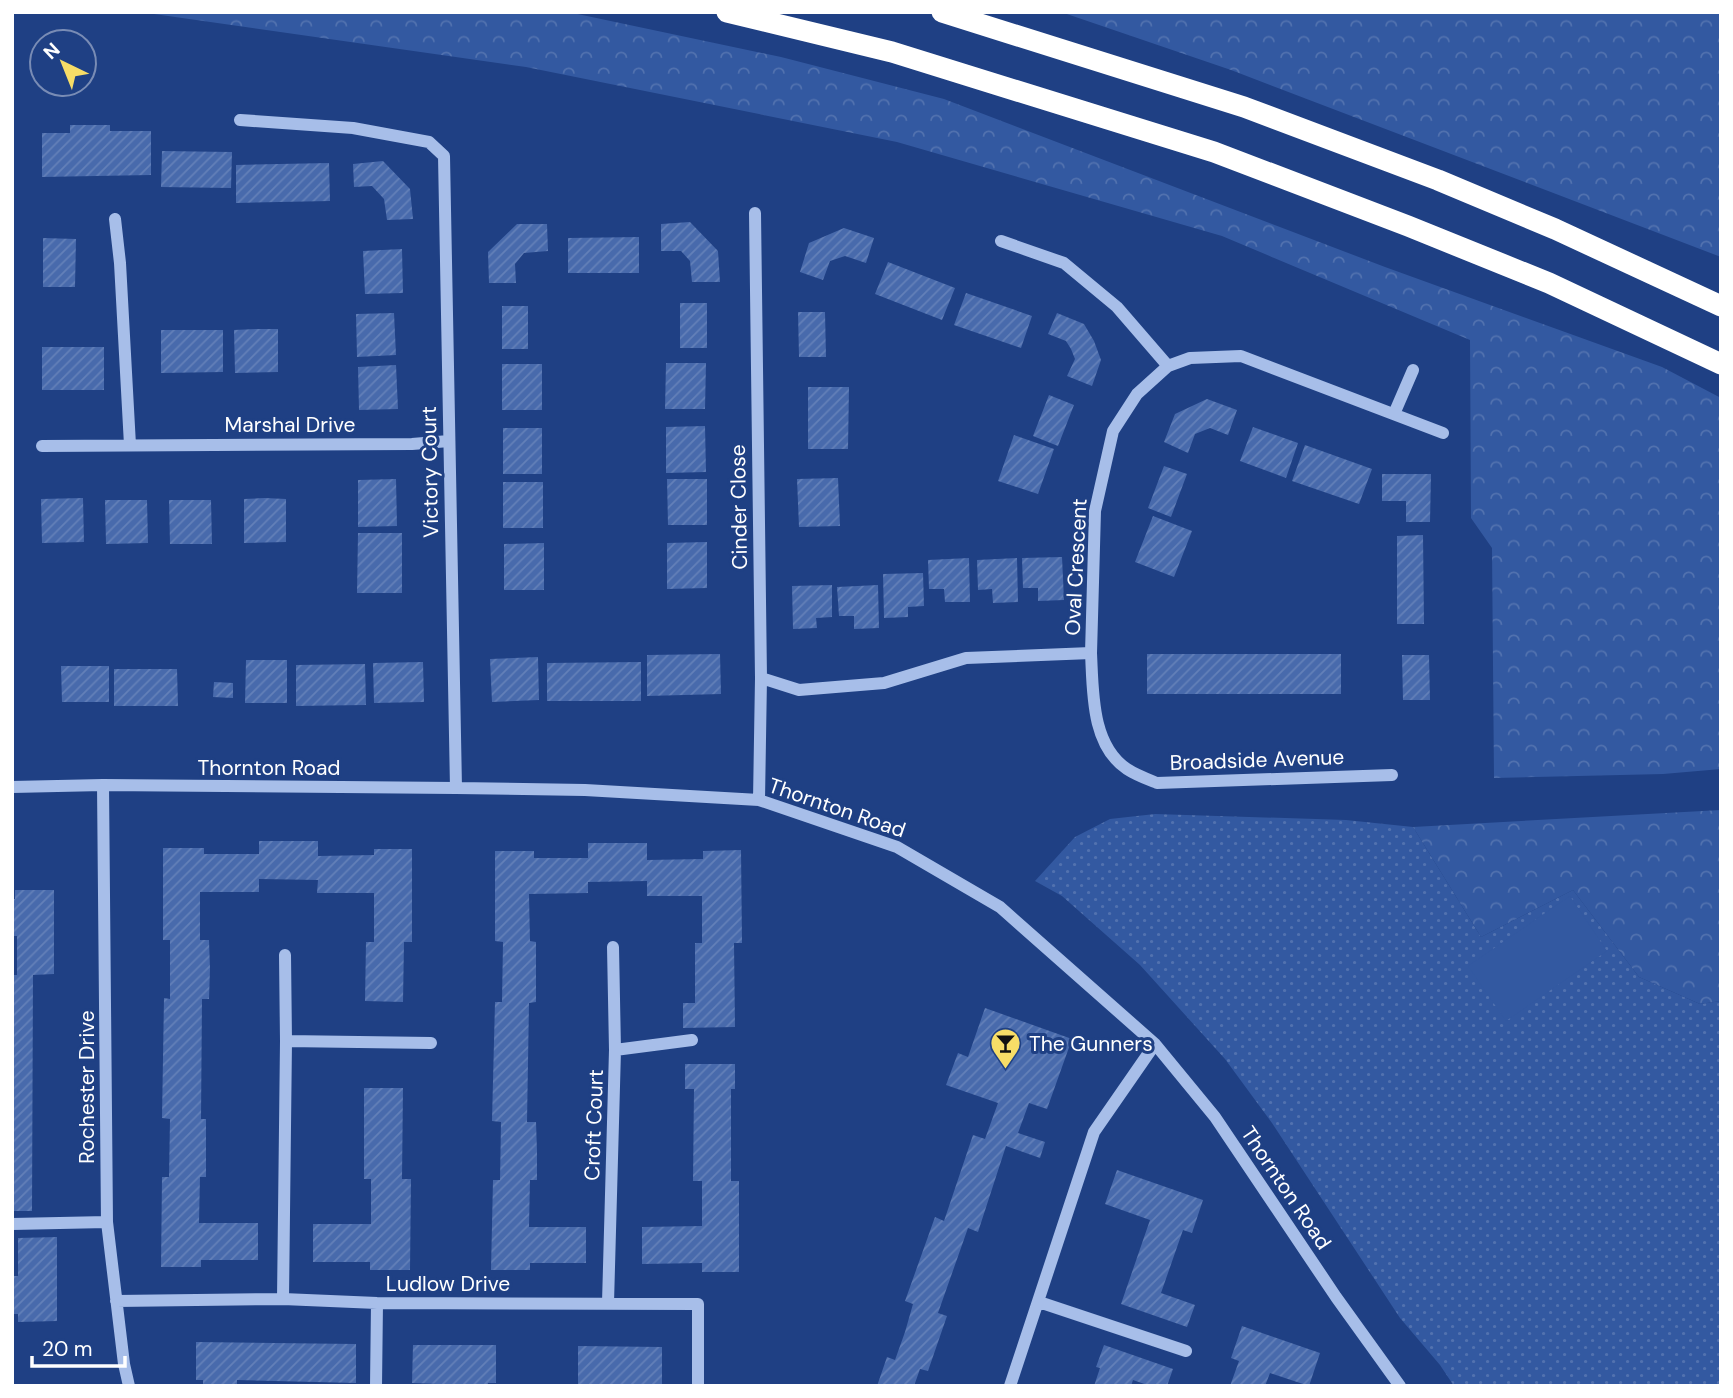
<svg xmlns="http://www.w3.org/2000/svg" width="1733" height="1398" font-family="'DM Sans',sans-serif">
<defs>
<pattern id="grass-dots" width="8" height="8" patternUnits="userSpaceOnUse" patternTransform="scale(1.75)"><rect width="8" height="8" fill="#3359a1"/><path d="M2 2h.1M6 6h.1" fill="none" stroke="#5272af" stroke-width="1.8" stroke-linecap="round"/></pattern>
<pattern id="forest-crowns" width="20" height="18" patternUnits="userSpaceOnUse" patternTransform="scale(1.75)"><rect width="20" height="18" fill="#3359a1"/><path d="M2 6a3 3 0 1 1 6 0M12 15a3 3 0 1 1 6 0" fill="none" stroke="#5272af"/></pattern>
<pattern id="building-hatch" width="6" height="6" patternUnits="userSpaceOnUse" patternTransform="scale(1.75)"><rect width="6" height="6" fill="#486aac"/><path d="M-1 1l2-2M0 6l6-6M5 7l2-2" fill="none" stroke="#6380b8"/></pattern>
</defs>
<rect width="100%" height="100%" fill="#1f4084"/>
<path fill="url(#grass-dots)" d="M1155,814l191,6 67,7 68,110 92,-47 66,87 61,27 21,-3v385h-267l-14,-21 -40,-47 -128,-195 -47,-64 -85,-94 -78,-69 -27,-15 40,-44 35,-18z"/>
<path fill="url(#forest-crowns)" d="M140,12h428l213,45 163,42 441,168 277,100 59,31v371l-58,5 -169,4 -2,-230 -21,-30 -1,-178 -248,-104 -325,-94 -371,-75z
M1061,12h660v245l-490,-187z
M1721,810v191l-21,3 -61,-27 -66,-87 -92,47 -68,-110z"/>
<path fill="#3359a1" d="M1570,896l37,55 -101,70 -38,-55z"/>
<path fill="url(#building-hatch)" d="M70,125h40v6h41v44l-109,2v-44h28z
M162,151l70,1 -1,36 -70,-1z
M383,161l27,28 3,30 -26,1 -3,-21 -12,-13 -18,1 -1,-23z
M329,163l1,38 -94,2v-38z
M690,222l28,29 2,31h-28l-2,-21 -9,-10h-20v-27z
M517,224h30l1,27 -24,2 -9,11 1,19h-27l-1,-31z
M844,228l30,10 -8,25 -21,-7 -15,5 -7,19 -23,-8 9,-29z
M639,237v36h-71v-35z
M43,238l33,1 -1,48h-32z
M402,249l1,44 -38,1 -2,-43z
M888,262l67,26 -13,32 -67,-26z
M966,293l66,23 -11,32 -67,-23z
M680,303h27v45h-27z
M502,306h26v43h-26z
M798,312h27l1,45h-27z
M394,313l2,42 -39,2 -1,-43z
M1057,313l27,11 10,17 7,19 -9,26 -25,-10 8,-17 -4,-10 -5,-8 -18,-7z
M256,329h22v43l-43,1 -1,-43z
M161,330h62v42l-62,1z
M42,347h62v43h-62z
M666,363h40l-1,46h-40z
M502,364h40v46h-40z
M396,365l2,44 -39,1 -1,-43z
M808,387h41l-1,62h-40z
M1049,395l25,10 -16,41 -25,-10z
M1207,399l30,11 -9,25 -18,-7 -15,6 -7,19 -24,-11 11,-28z
M705,426l1,46 -40,1v-46z
M1253,427l45,16 -12,35 -46,-17z
M503,428h39v46h-39z
M1014,435l40,14 -16,45 -40,-13z
M1305,445l67,24 -13,35 -67,-23z
M1164,466l23,8 -16,43 -23,-9z
M1382,474h49l-1,48h-24v-21h-24z
M838,478l2,48 -41,1 -2,-48z
M396,479l1,47 -39,1v-47z
M667,479h40v46h-39z
M503,482h40v46h-40z
M83,498l1,44 -42,1 -1,-44z
M265,498l21,1v43l-42,1v-44z
M105,500h42l1,43 -42,1z
M169,500h42l1,44h-42z
M1153,516l39,15 -18,46 -39,-15z
M358,533h44v60h-45z
M1423,535l1,89h-27v-88z
M707,542v46l-40,1v-46z
M544,543v47h-40v-46z
M1062,557l2,43 -26,1v-13h-15l-1,-30z
M969,558l1,44h-25l-1,-13h-15l-1,-29z
M1017,558l1,44 -25,1 -1,-14 -14,1 -1,-30z
M923,573l1,33 -16,1v10l-24,1 -1,-44z
M832,585v32l-16,1 1,10 -24,1 -1,-43z
M878,585l1,43 -25,1v-13h-15l-2,-29z
M720,654l1,40 -74,2v-41z
M1147,654h194v40h-194z
M1402,655h27l1,45h-27z
M538,657l1,43 -47,2 -2,-43z
M246,660h41v43h-42z
M423,662l1,40 -50,1 -1,-40z
M641,662v39h-94v-38z
M365,664l1,41 -70,1v-41z
M61,666h48v36h-47z
M114,669h63l1,37h-64z
M214,682l19,1v15l-20,-1z
M259,841h59v15l56,-1v-6h38v93h-8l-1,60 -38,-1 1,-59h8v-49h-57l1,-13 -59,-1v13h-59v48h9l1,29 -1,30h-7l-1,120h5v58h-6l-1,46h59v37h-57v7h-40l1,-90h7l1,-58 -8,-1 2,-120 6,1v-59h-7v-92h41v6h55z
M588,843h59v17l56,-1v-8l38,-1 1,93h-8l1,84 -52,1v-25h12v-60h7v-47h-55v-15l-59,1v11l-59,1 1,47 6,1v60l-7,1 -2,119h9l1,29v29h-7l-1,47h57v36h-56v7h-39l2,-90h7l1,-58 -9,-1 3,-119h7l1,-60 -8,-1v-90h39v7h54z
M15,890h39v84l-21,1 -1,236h-20v-236h5v-39h-5v-37h3z
M985,1008l87,31 -25,70 -18,-6 -11,30 27,9 -5,16 -34,-12 -28,86 -10,-4 -30,85 9,3 -19,55 -8,-2 -6,17h-37l10,-29 8,3 10,-28 8,-28 -8,-3 30,-84 9,4 29,-86 12,4 13,-36 -52,-18 12,-32 10,4z
M685,1064h50v25h-4v92h8v91h-37v-9l-60,1v-37l60,-1v-45h-9l1,-92h-9z
M364,1088h39l-1,91h9l-1,91h-40v-8h-57v-38h58v-45h-7z
M1117,1170l86,30 -11,33 -9,-3 -22,63 34,12 -8,22 -66,-23 29,-84 -45,-16z
M57,1237v84l-39,1v-8h-6v-38h6v-38z
M1242,1326l78,27 -11,33 -39,-13 -5,13h-35l9,-25 -8,-3z
M196,1342l160,2v39l-119,-3v6h-34v-6h-7z
M413,1345h83v38h-8v3l-76,-3z
M1104,1345l69,24 -6,17h-17l-17,-6 -2,6h-37l6,-18 -4,-1z
M578,1346l84,1v37l-84,2z"/>
<g fill="none" stroke-linecap="round" stroke-linejoin="round">
<path stroke="#a7bee9" stroke-width="12" d="M240,120l113,8 76,14 15,14 12,632
M755,213l6,465 -2,122
M115,219l5,44 10,182
M1001,241l63,22 53,44 51,59
M1394,414l19,-44
M42,446l370,-2 37,-3
M1091,653c2,38 0,92 36,116 9,6 20,10 30,14l235,-8
M761,678l38,12 85,-7 82,-25 125,-5 4,-142 18,-80 24,-37 31,-28 22,-8 51,-2 202,77
M103,785l4,437 17,142 5,22
M12,787l91,-2 353,3 129,2 174,10 138,47 103,60 155,137 60,73 121,180 64,89
M285,955l1,86
M615,1050l77,-10
M12,1224l95,-2
M283,1299l3,-258 145,2
M116,1301l167,-2 94,4 321,1v82
M1039,1302l147,49
M608,1303l7,-253 -2,-103
M376,1386l1,-83
M1010,1386l84,-254 61,-88"/>
<path stroke="#fff" stroke-width="21" d="M727,12l165,40 322,100 194,74 141,57 172,81
M942,12l302,95 194,73 117,49 166,77"/>
</g>
<defs>
<symbol id="bar-pin" viewBox="-11 -11 22 30"><path d="M0 17L-7.5 6A9.5 9.5 0 1 1 7.5 6Z" fill="#f7dd67" stroke="#1f4084"/><path d="M-6-5H6L.8 .8V4.5H3.5V6h-7V4.5H-.8V.8Z" fill="#111"/></symbol>
</defs>
<g fill-rule="evenodd">
<use href="#bar-pin" x="988" y="1026" width="35" height="47"/>
</g>
<g text-anchor="middle" dominant-baseline="central" stroke-width="6" stroke-linejoin="round" paint-order="stroke">
<g font-size="21" fill="#fff" stroke="#1f4084">
<text x="290" y="425">Marshal Drive</text>
<text transform="translate(430 472) rotate(-91)">Victory Court</text>
<text transform="translate(739 507) rotate(-91)">Cinder Close</text>
<text transform="translate(1076 567) rotate(-87)">Oval Crescent</text>
<text transform="translate(1257 760) rotate(-2)">Broadside Avenue</text>
<text x="269" y="768">Thornton Road</text>
<text transform="translate(837 808) rotate(19)">Thornton Road</text>
<text transform="translate(87 1087) rotate(-90)">Rochester Drive</text>
<text transform="translate(594 1125) rotate(-88)">Croft Court</text>
<text transform="translate(1286 1188) rotate(56)">Thornton Road</text>
<text x="448" y="1284">Ludlow Drive</text>
</g>
<g font-size="21" fill="#fff" stroke="#1f4084" text-anchor="start">
<text x="1029" y="1044">The Gunners</text>
</g>
</g>
<rect width="1733" height="1398" fill="none" stroke="#ffffff" stroke-width="28"/>
<g transform="translate(63 63) rotate(317)"><circle r="33" fill="#1f4084" stroke="#798cb5" stroke-width="2"/>
<path d="M0-5L12 26L0 18L-12 26Z" fill="#f7dd67"/>
<text y="-10" font-size="19" font-weight="bold" text-anchor="middle" fill="#ffffff">N</text>
</g>
<path d="M32 1356v10h93v-10" fill="none" stroke="#ffffff" stroke-width="3.5"/>
<text x="42" y="1356" font-size="21" fill="#ffffff" stroke="#1f4084" stroke-width="5" paint-order="stroke">20 m</text>
</svg>
